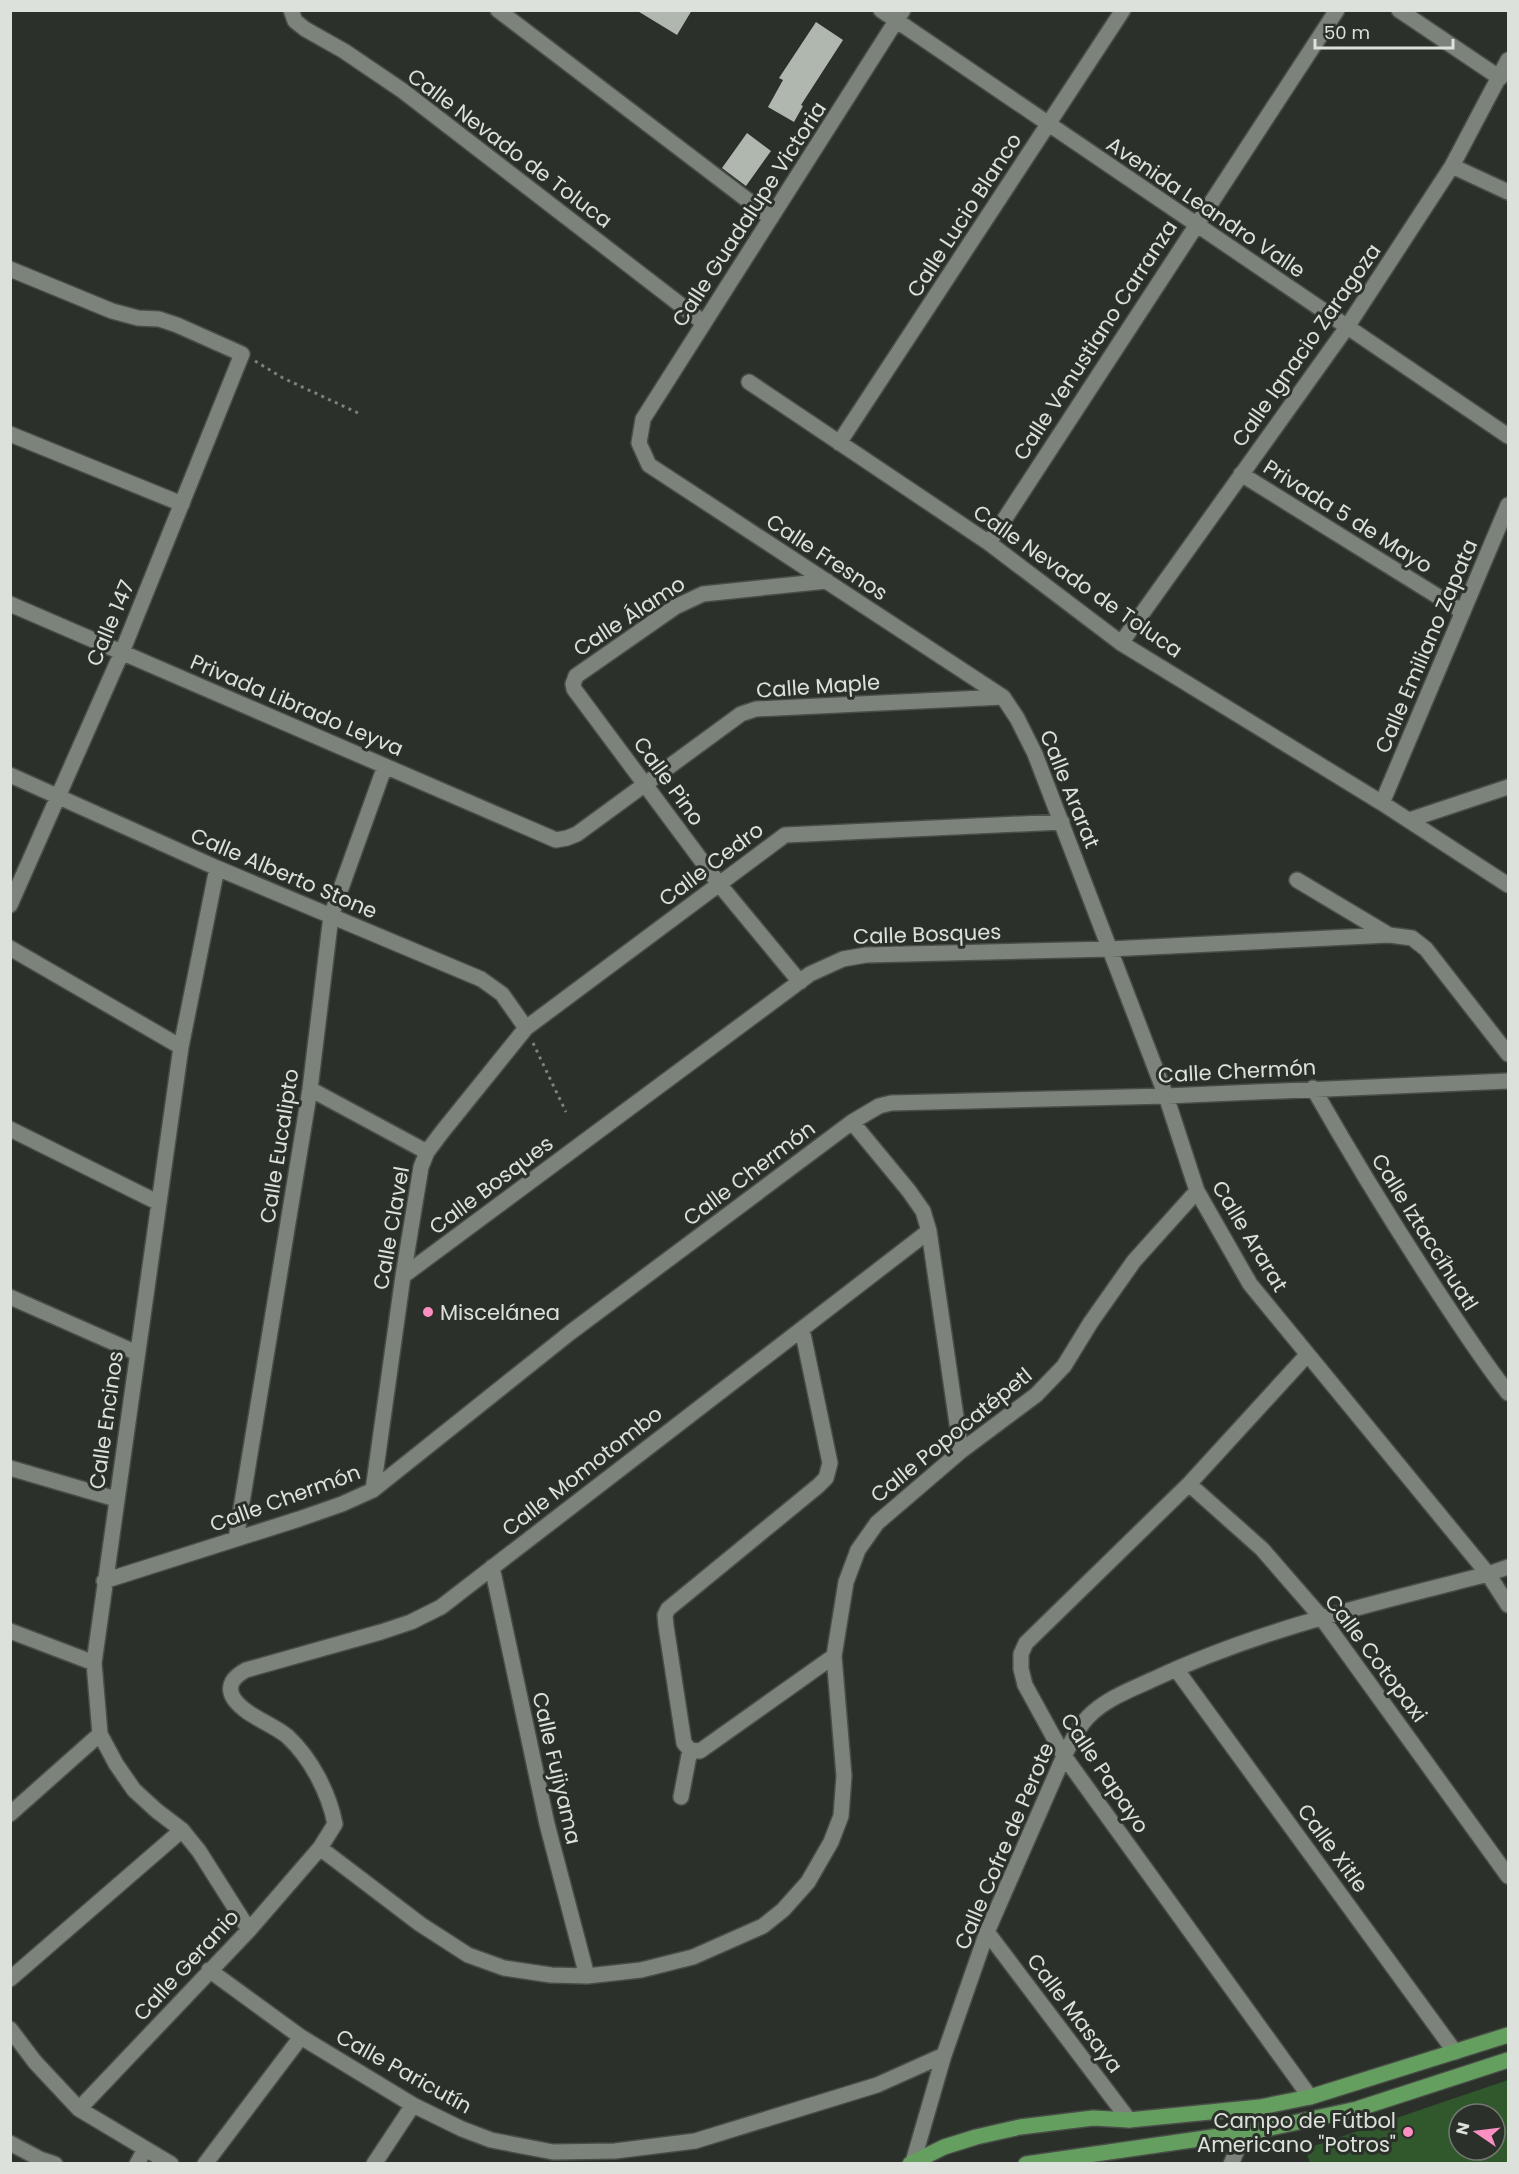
<svg xmlns="http://www.w3.org/2000/svg" width="1519" height="2174" font-family="Poppins,sans-serif">
<rect width="100%" height="100%" fill="#2b312a"/>
<path fill="#30582c" fill-rule="evenodd" d="M1508,2080v83h-198l-5,-14zM1459,2114h36v36h-36z"/>
<path fill="#afb7ae" d="M636,10h56l-15,25z
M816,22l27,18 -42,65 2,1 -9,16 -26,-15 15,-27 -4,-2z
M747,133l24,18 -25,35 -24,-18z"/>
<g fill="none" stroke-linecap="round" stroke-linejoin="round">
<defs>
<path id="minor" d="M291,10l4,11 10,8 39,22 59,40 301,232
M498,10l273,208
M881,10l627,426
M903,10l-260,409 -4,24 10,22 354,232 14,21 18,36 131,342 31,95 53,93 238,290 20,31
M1399,10l101,68
M1452,166l56,26
M10,269l102,42 26,7 21,1 18,6 65,29 -120,298 -112,253
M749,382l240,161 132,100 261,160 126,82
M10,434l172,70
M839,443l284,-433
M1241,474l222,138
M989,543l348,-533
M10,604l546,236 11,-2 10,-4 164,-120 15,-5 247,-12
M1121,643l226,-316 105,-161 56,-106
M10,775l207,93 264,111 21,15 24,34
M1382,803l126,-298
M1409,820l99,-33
M217,868l-36,179 -87,616 6,71 16,30 18,26 23,21 25,19 17,21 50,79
M1297,880l92,55
M10,948l171,99
M800,982l-81,-98 -145,-195 -1,-5 3,-8 99,-69 28,-13 124,-13
M1313,1088c37,65 76,129 117,192 25,38 50,77 78,113
M310,1089l117,63
M852,1122l57,69 14,20 6,20 32,220
M10,1129l149,74
M929,1231l-488,376 -30,15 -30,10 -135,38c-11,6 -21,15 -12,29 12,17 37,24 53,37 24,22 42,57 48,88l-15,24 100,76 48,31 36,13 47,7 36,1 54,-6 52,-13 70,-31 20,-16 25,-28 23,-40 10,-26 3,-40 -10,-120 12,-74 12,-32 19,-27 84,-72 75,-56 28,-29 27,-44 43,-61 63,-70
M403,1276l407,-302 33,-15 23,-4 244,-6 279,-14 23,3 14,11 82,105
M10,1297l127,56
M802,1329l28,134 -4,15 -8,8 -150,123 -3,6 1,11 18,117 6,7 10,1 134,-95
M1307,1355l-118,129 -163,159 -5,11v15l4,16 39,71 246,341
M10,1468l106,31
M1189,1484l73,65 59,68 187,259
M373,1490l30,-214 18,-109 6,-15 15,-20 84,-104 259,-193 277,-13
M236,1539l74,-450 21,-173 54,-150
M492,1567l55,257 40,152
M104,1581l195,-62 43,-15 31,-14 198,-158 281,-210 27,-16 12,-3 275,-7 342,-15
M10,1631l84,32
M1176,1669l279,383
M681,1797l9,-47
M10,1814l90,-80
M987,1932l142,188
M209,1970l92,67 112,68 49,24 29,11 62,12 62,-1 80,-10 182,-56 67,-30
M10,1979l172,-149
M10,2029l25,33 44,47 92,55
M79,2109l170,-179 71,-82
M10,2143l30,16 15,5
M913,2162l31,-107 43,-123 77,-176c7,-13 13,-28 24,-39 17,-18 44,-28 66,-38 106,-50 221,-76 334,-105l20,-7
M137,2164l8,-15
M205,2164l96,-127
M374,2164l39,-59
M1231,2164l7,-16 4,-14"/>
<path id="major" d="M910,2164l34,-17 32,-10 44,-10 73,-9 36,2 131,-13 50,-10 198,-62
M1026,2164l235,-34 96,-21 151,-49"/>
</defs>
<use href="#minor" stroke="#484d47" stroke-width="18"/>
<use href="#major" stroke="#484d47" stroke-width="18"/>
<path stroke="#7c817b" stroke-width="3" stroke-dasharray="3 4.5" stroke-linecap="butt" d="M255,361l28,17 75,35
M533,1043l33,69"/>
<use href="#minor" stroke="#7c837b" stroke-width="15"/>
<use href="#major" stroke="#659f5f" stroke-width="15"/>
</g>
<g fill="#fc8fc1" stroke="#2b312a" stroke-width="2">
<circle cx="428" cy="1312" r="6"/>
<circle cx="1408" cy="2132" r="6"/>
</g>
<g text-anchor="middle" dominant-baseline="central" stroke-width="6" stroke-linejoin="round" paint-order="stroke">
<g font-size="21" fill="#dde1dc" stroke="#2b312a">
<text transform="translate(510 148) rotate(37)">Calle Nevado de Toluca</text>
<text transform="translate(1206 207) rotate(34)">Avenida Leandro Valle</text>
<text transform="translate(749 214) rotate(-57)">Calle Guadalupe Victoria</text>
<text transform="translate(964 215) rotate(-57)">Calle Lucio Blanco</text>
<text transform="translate(1095 340) rotate(-57)">Calle Venustiano Carranza</text>
<text transform="translate(1306 345) rotate(-55)">Calle Ignacio Zaragoza</text>
<text transform="translate(1348 516) rotate(32)">Privada 5 de Mayo</text>
<text transform="translate(827 557) rotate(33)">Calle Fresnos</text>
<text transform="translate(1078 581) rotate(35)">Calle Nevado de Toluca</text>
<text transform="translate(629 616) rotate(-33)">Calle Álamo</text>
<text transform="translate(110 623) rotate(-67)">Calle 147</text>
<text transform="translate(1426 646) rotate(-67)">Calle Emiliano Zapata</text>
<text transform="translate(818 686) rotate(-4)">Calle Maple</text>
<text transform="translate(297 705) rotate(23)">Privada Librado Leyva</text>
<text transform="translate(669 781) rotate(54)">Calle Pino</text>
<text transform="translate(1070 789) rotate(68)">Calle Ararat</text>
<text transform="translate(711 864) rotate(-37)">Calle Cedro</text>
<text transform="translate(284 873) rotate(23)">Calle Alberto Stone</text>
<text transform="translate(927 934) rotate(-2)">Calle Bosques</text>
<text transform="translate(1237 1071) rotate(-3)">Calle Chermón</text>
<text transform="translate(279 1146) rotate(-81)">Calle Eucalipto</text>
<text transform="translate(749 1173) rotate(-37)">Calle Chermón</text>
<text transform="translate(491 1185) rotate(-37)">Calle Bosques</text>
<text transform="translate(391 1228) rotate(-80)">Calle Clavel</text>
<text transform="translate(1425 1232) rotate(58)">Calle Iztaccíhuatl</text>
<text transform="translate(1250 1236) rotate(59)">Calle Ararat</text>
<text transform="translate(106 1420) rotate(-82)">Calle Encinos</text>
<text transform="translate(951 1435) rotate(-39)">Calle Popocatépetl</text>
<text transform="translate(582 1471) rotate(-38)">Calle Momotombo</text>
<text transform="translate(285 1498) rotate(-20)">Calle Chermón</text>
<text transform="translate(1376 1658) rotate(53)">Calle Cotopaxi</text>
<text transform="translate(557 1768) rotate(77)">Calle Fujiyama</text>
<text transform="translate(1105 1773) rotate(56)">Calle Papayo</text>
<text transform="translate(1004 1846) rotate(-67)">Calle Cofre de Perote</text>
<text transform="translate(1333 1848) rotate(54)">Calle Xitle</text>
<text transform="translate(186 1965) rotate(-47)">Calle Geranio</text>
<text transform="translate(1075 2013) rotate(53)">Calle Masaya</text>
<text transform="translate(404 2071) rotate(29)">Calle Paricutín</text>
</g>
<g font-size="21" fill="#dde1dc" stroke="#2b312a" text-anchor="start">
<text x="440" y="1312">Miscelánea</text>
<text x="1396" y="2120" text-anchor="end">Campo de Fútbol<tspan x="1396" dy="24">Americano "Potros"</tspan></text>
</g>
</g>
<rect width="1519" height="2174" fill="none" stroke="#dde1dc" stroke-width="24"/>
<g transform="translate(1477 2132) rotate(284)"><circle r="28" fill="#2b312a" stroke="#727771" stroke-width="1.5"/>
<path d="M0-4.5L10 22L0 15L-10 22Z" fill="#fc8fc1"/>
<text y="-9" font-size="16" font-weight="bold" text-anchor="middle" fill="#dde1dc">N</text>
</g>
<path d="M1315 39v9h138v-9" fill="none" stroke="#dde1dc" stroke-width="3"/>
<text x="1324" y="39" font-size="18" fill="#dde1dc" stroke="#2b312a" stroke-width="4.5" paint-order="stroke">50 m</text>
</svg>
